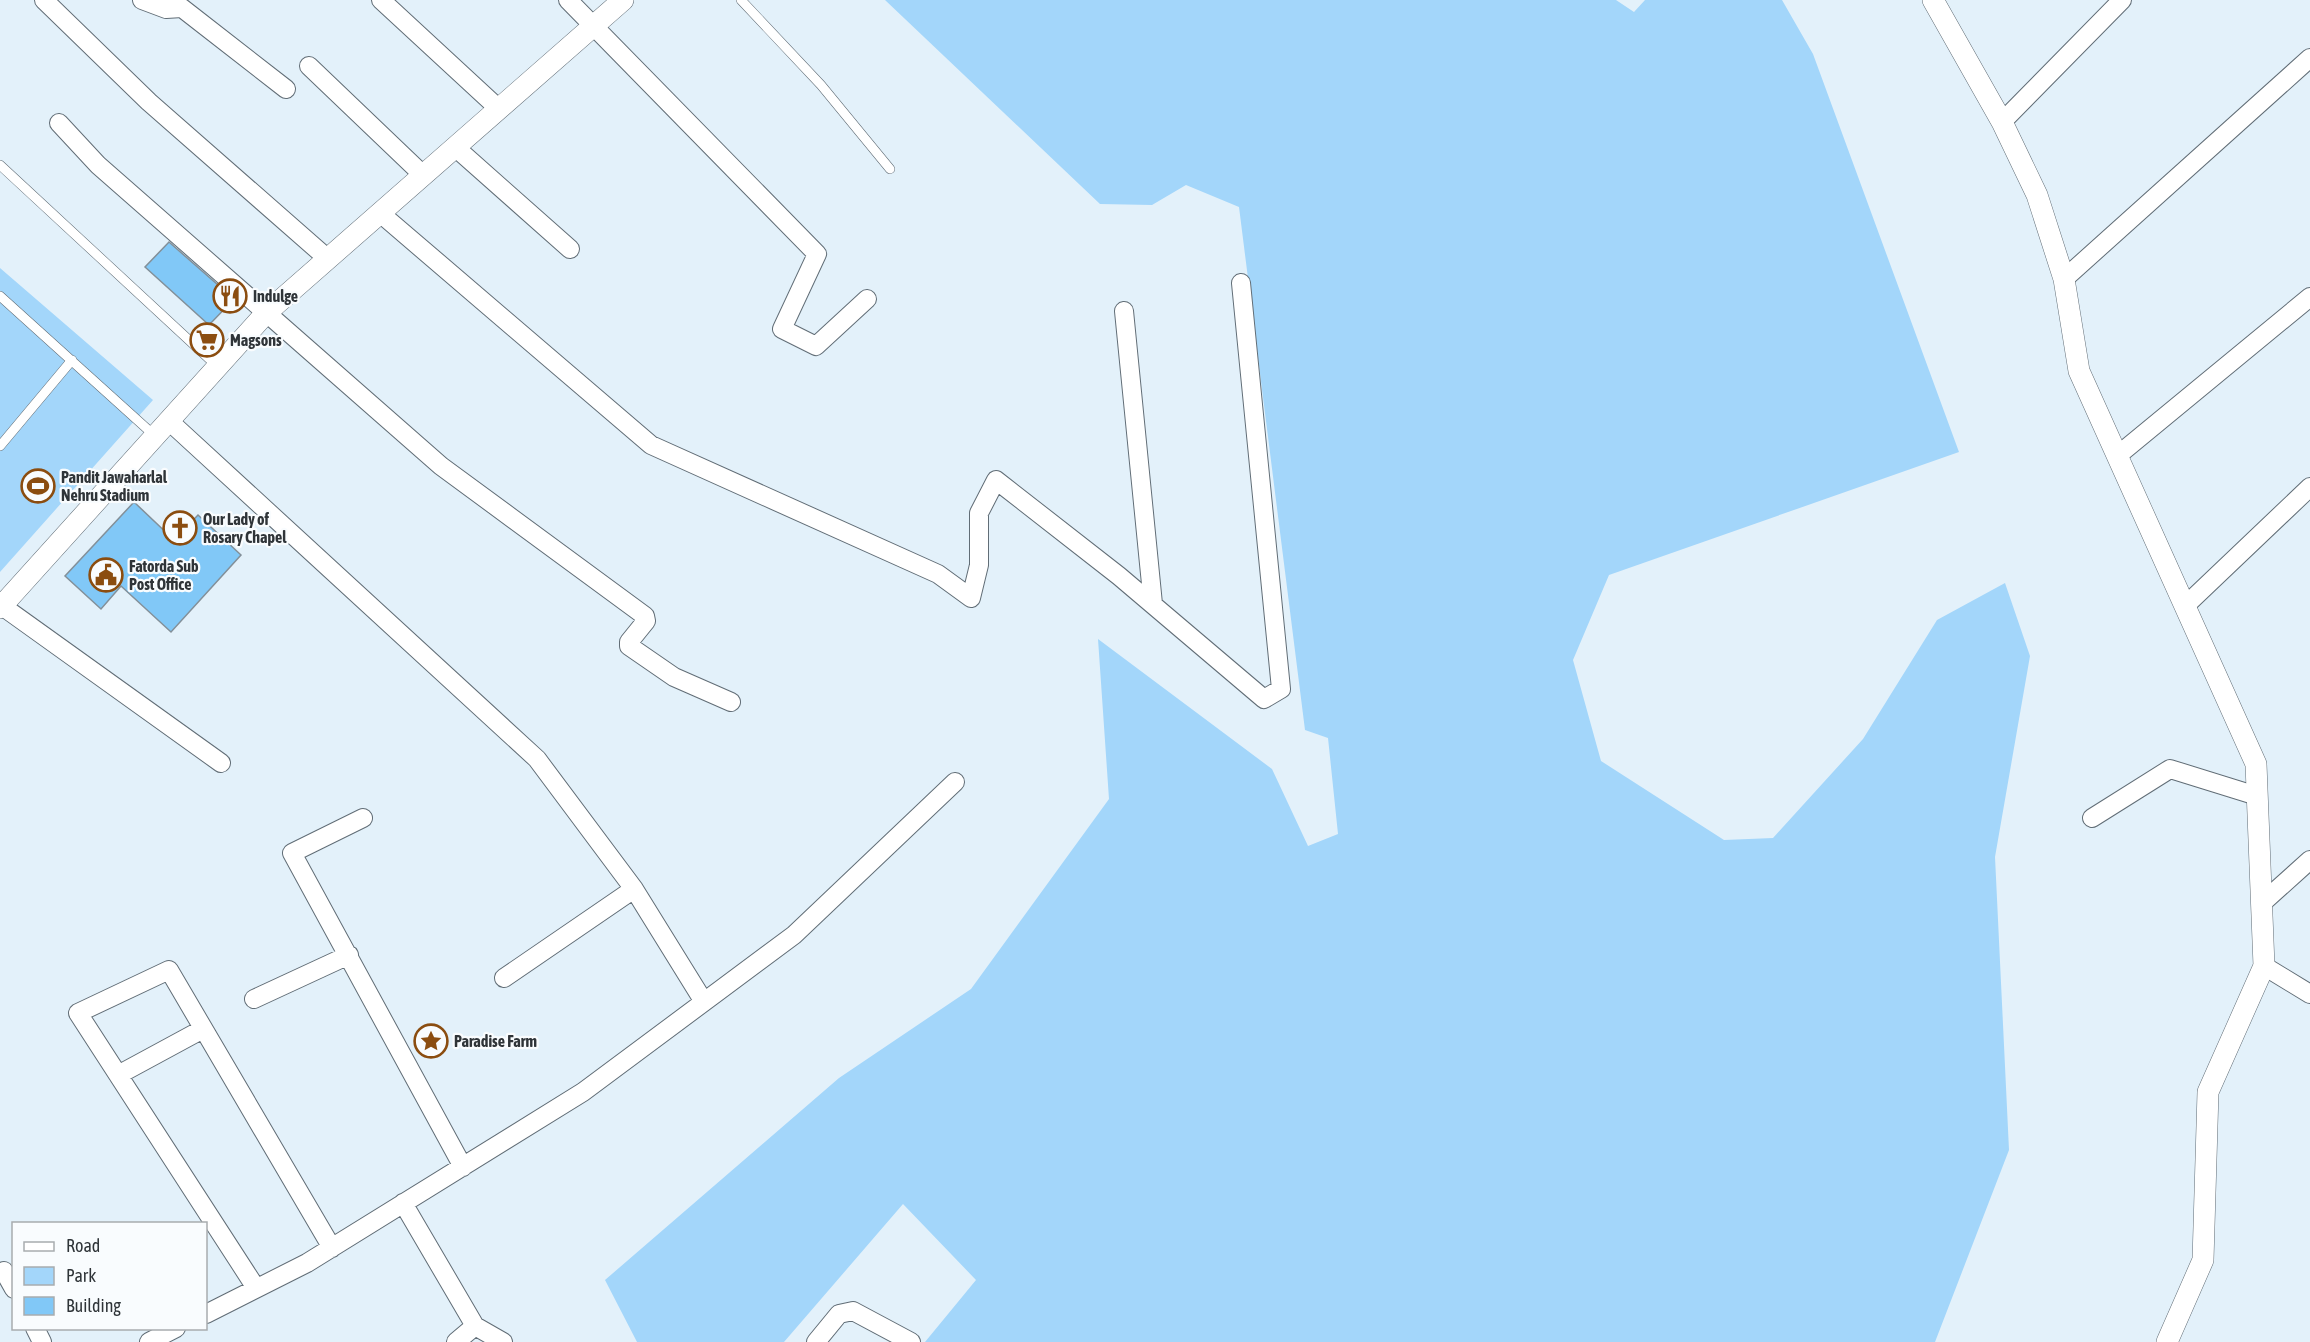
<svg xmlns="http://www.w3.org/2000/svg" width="2310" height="1342" font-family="'Asap Condensed',sans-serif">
<rect width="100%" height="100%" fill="#e3f1fa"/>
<path fill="#a3d6fa" d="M885,0h731l18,12 11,-12h137l31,54 146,398 -350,123 -36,85 28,101 123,79 49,-2 90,-99 74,-119 68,-37 25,73 -35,201 14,293 -74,192h-1010l51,-62 -73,-76 -119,138h-147l-32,-62 234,-202 132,-89 138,-190 -11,-160 174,130 36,77 30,-12 -10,-96 -23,-8 -66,-523 -53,-22 -34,20 -52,-1z
M0,268l153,132 -153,172z"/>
<path fill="#81c8f7" stroke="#839099" stroke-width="1.5" d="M169,242l65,57 -25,26 -64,-58z
M134,502l40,38 24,-25 43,40 -70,77 -50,-46 -20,23 -36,-33z"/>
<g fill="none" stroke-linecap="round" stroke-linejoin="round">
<defs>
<path id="service" d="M741,0l80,85 69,84
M0,165l218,202
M0,296l155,140
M0,446l72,-86"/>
<path id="minor" d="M44,0l105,102 179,157
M142,0l24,9 16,-1 104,81
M381,0l118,109
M568,0l249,254 -35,75 34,17 51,-47
M309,66l114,109
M2002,122l120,-122
M59,123l39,42 343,301 204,150 1,5 -17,21v4l45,31 57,25
M455,147l115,102
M380,213l271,232 287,129 33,24 8,-33v-52l17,-33 123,96 145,123 17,-10 -40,-406
M2064,279l246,-221
M1124,311l29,293
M169,421l368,338 97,130 70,113
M2117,456l193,-159
M2,606l219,157
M2185,606l125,-119
M363,818l-71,35 171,314
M2092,818l78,-49 87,27
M2261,904l49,-44
M2264,966l46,28
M504,978l130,-89
M254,999l95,-44
M118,1075l85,-46
M403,1203l72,123 28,16
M4,1271l10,18
M256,1288l-178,-275 91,-43 163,278
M206,1314l101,-51 276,-171 211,-157 161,-153
M35,1328l7,14
M149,1342l27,-14
M456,1342l19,-16
M816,1342l23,-28 14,-3 58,31"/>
<path id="tertiary" d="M1933,0l69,122 35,73 27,84 15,92 177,393 8,202 -56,126 -5,168 -36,82
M0,608l266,-295 357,-313"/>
</defs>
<use href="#service" stroke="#616d76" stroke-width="10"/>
<use href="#minor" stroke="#616d76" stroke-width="20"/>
<use href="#tertiary" stroke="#616d76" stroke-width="22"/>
<use href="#service" stroke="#fff" stroke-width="9"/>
<use href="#minor" stroke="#fff" stroke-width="18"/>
<use href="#tertiary" stroke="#fff" stroke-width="21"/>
</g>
<defs>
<symbol id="restaurant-ring" viewBox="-11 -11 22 22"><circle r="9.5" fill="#f9fcfe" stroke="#8b4d10" stroke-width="1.5"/><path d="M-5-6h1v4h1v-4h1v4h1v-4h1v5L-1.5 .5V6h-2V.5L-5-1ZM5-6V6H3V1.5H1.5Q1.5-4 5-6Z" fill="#8b4d10"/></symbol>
<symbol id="supermarket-ring" viewBox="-11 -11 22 22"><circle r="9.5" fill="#f9fcfe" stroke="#8b4d10" stroke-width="1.5"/><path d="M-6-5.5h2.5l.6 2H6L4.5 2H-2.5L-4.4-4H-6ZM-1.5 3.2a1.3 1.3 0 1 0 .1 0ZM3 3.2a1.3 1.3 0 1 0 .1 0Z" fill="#8b4d10"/></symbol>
<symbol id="stadium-ring" viewBox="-11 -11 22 22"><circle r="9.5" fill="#f9fcfe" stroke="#8b4d10" stroke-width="1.5"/><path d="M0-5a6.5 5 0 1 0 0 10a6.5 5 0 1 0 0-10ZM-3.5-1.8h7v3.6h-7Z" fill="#8b4d10"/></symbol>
<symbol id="church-ring" viewBox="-11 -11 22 22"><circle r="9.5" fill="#f9fcfe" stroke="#8b4d10" stroke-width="1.5"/><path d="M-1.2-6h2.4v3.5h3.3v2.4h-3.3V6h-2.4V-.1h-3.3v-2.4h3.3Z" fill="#8b4d10"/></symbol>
<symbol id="civic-ring" viewBox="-11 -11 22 22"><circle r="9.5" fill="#f9fcfe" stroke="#8b4d10" stroke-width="1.5"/><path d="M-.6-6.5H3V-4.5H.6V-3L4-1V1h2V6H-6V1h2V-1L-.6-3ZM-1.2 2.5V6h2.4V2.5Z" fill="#8b4d10"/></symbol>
<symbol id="sight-ring" viewBox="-11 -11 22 22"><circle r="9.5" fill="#f9fcfe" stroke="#8b4d10" stroke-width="1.5"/><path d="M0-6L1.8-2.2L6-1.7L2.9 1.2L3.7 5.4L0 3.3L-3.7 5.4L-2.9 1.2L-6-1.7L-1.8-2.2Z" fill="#8b4d10"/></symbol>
</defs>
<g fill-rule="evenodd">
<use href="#restaurant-ring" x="211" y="277" width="38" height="38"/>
<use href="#supermarket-ring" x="188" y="321" width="38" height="38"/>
<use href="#stadium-ring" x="19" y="467" width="38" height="38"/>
<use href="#church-ring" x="161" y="509" width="38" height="38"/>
<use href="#civic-ring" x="87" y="556" width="38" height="38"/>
<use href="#sight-ring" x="412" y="1022" width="38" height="38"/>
</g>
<g text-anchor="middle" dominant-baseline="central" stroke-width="4.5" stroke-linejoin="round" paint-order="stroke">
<g font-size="16" font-weight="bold" fill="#2f3438" stroke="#f9fcfe" text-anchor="start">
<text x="253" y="296">Indulge</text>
<text x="230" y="340">Magsons</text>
<text x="61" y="477">Pandit Jawaharlal<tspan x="61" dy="18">Nehru Stadium</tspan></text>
<text x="203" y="519">Our Lady of<tspan x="203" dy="18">Rosary Chapel</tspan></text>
<text x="129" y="566">Fatorda Sub<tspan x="129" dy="18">Post Office</tspan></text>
<text x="454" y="1041">Paradise Farm</text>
</g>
</g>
<rect x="12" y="1222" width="195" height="108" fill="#f9fcfe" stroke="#a8acaf" stroke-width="1.5"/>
<rect x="24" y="1242" width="30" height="9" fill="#ffffff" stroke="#a8acaf" stroke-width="1.5"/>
<text x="66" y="1252" font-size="18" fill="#2f3438">Road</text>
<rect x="24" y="1267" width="30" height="18" fill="#a3d6fa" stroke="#a8acaf" stroke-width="1.5"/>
<text x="66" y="1282" font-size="18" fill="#2f3438">Park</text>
<rect x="24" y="1297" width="30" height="18" fill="#81c8f7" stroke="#a8acaf" stroke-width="1.5"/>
<text x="66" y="1312" font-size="18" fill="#2f3438">Building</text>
</svg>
